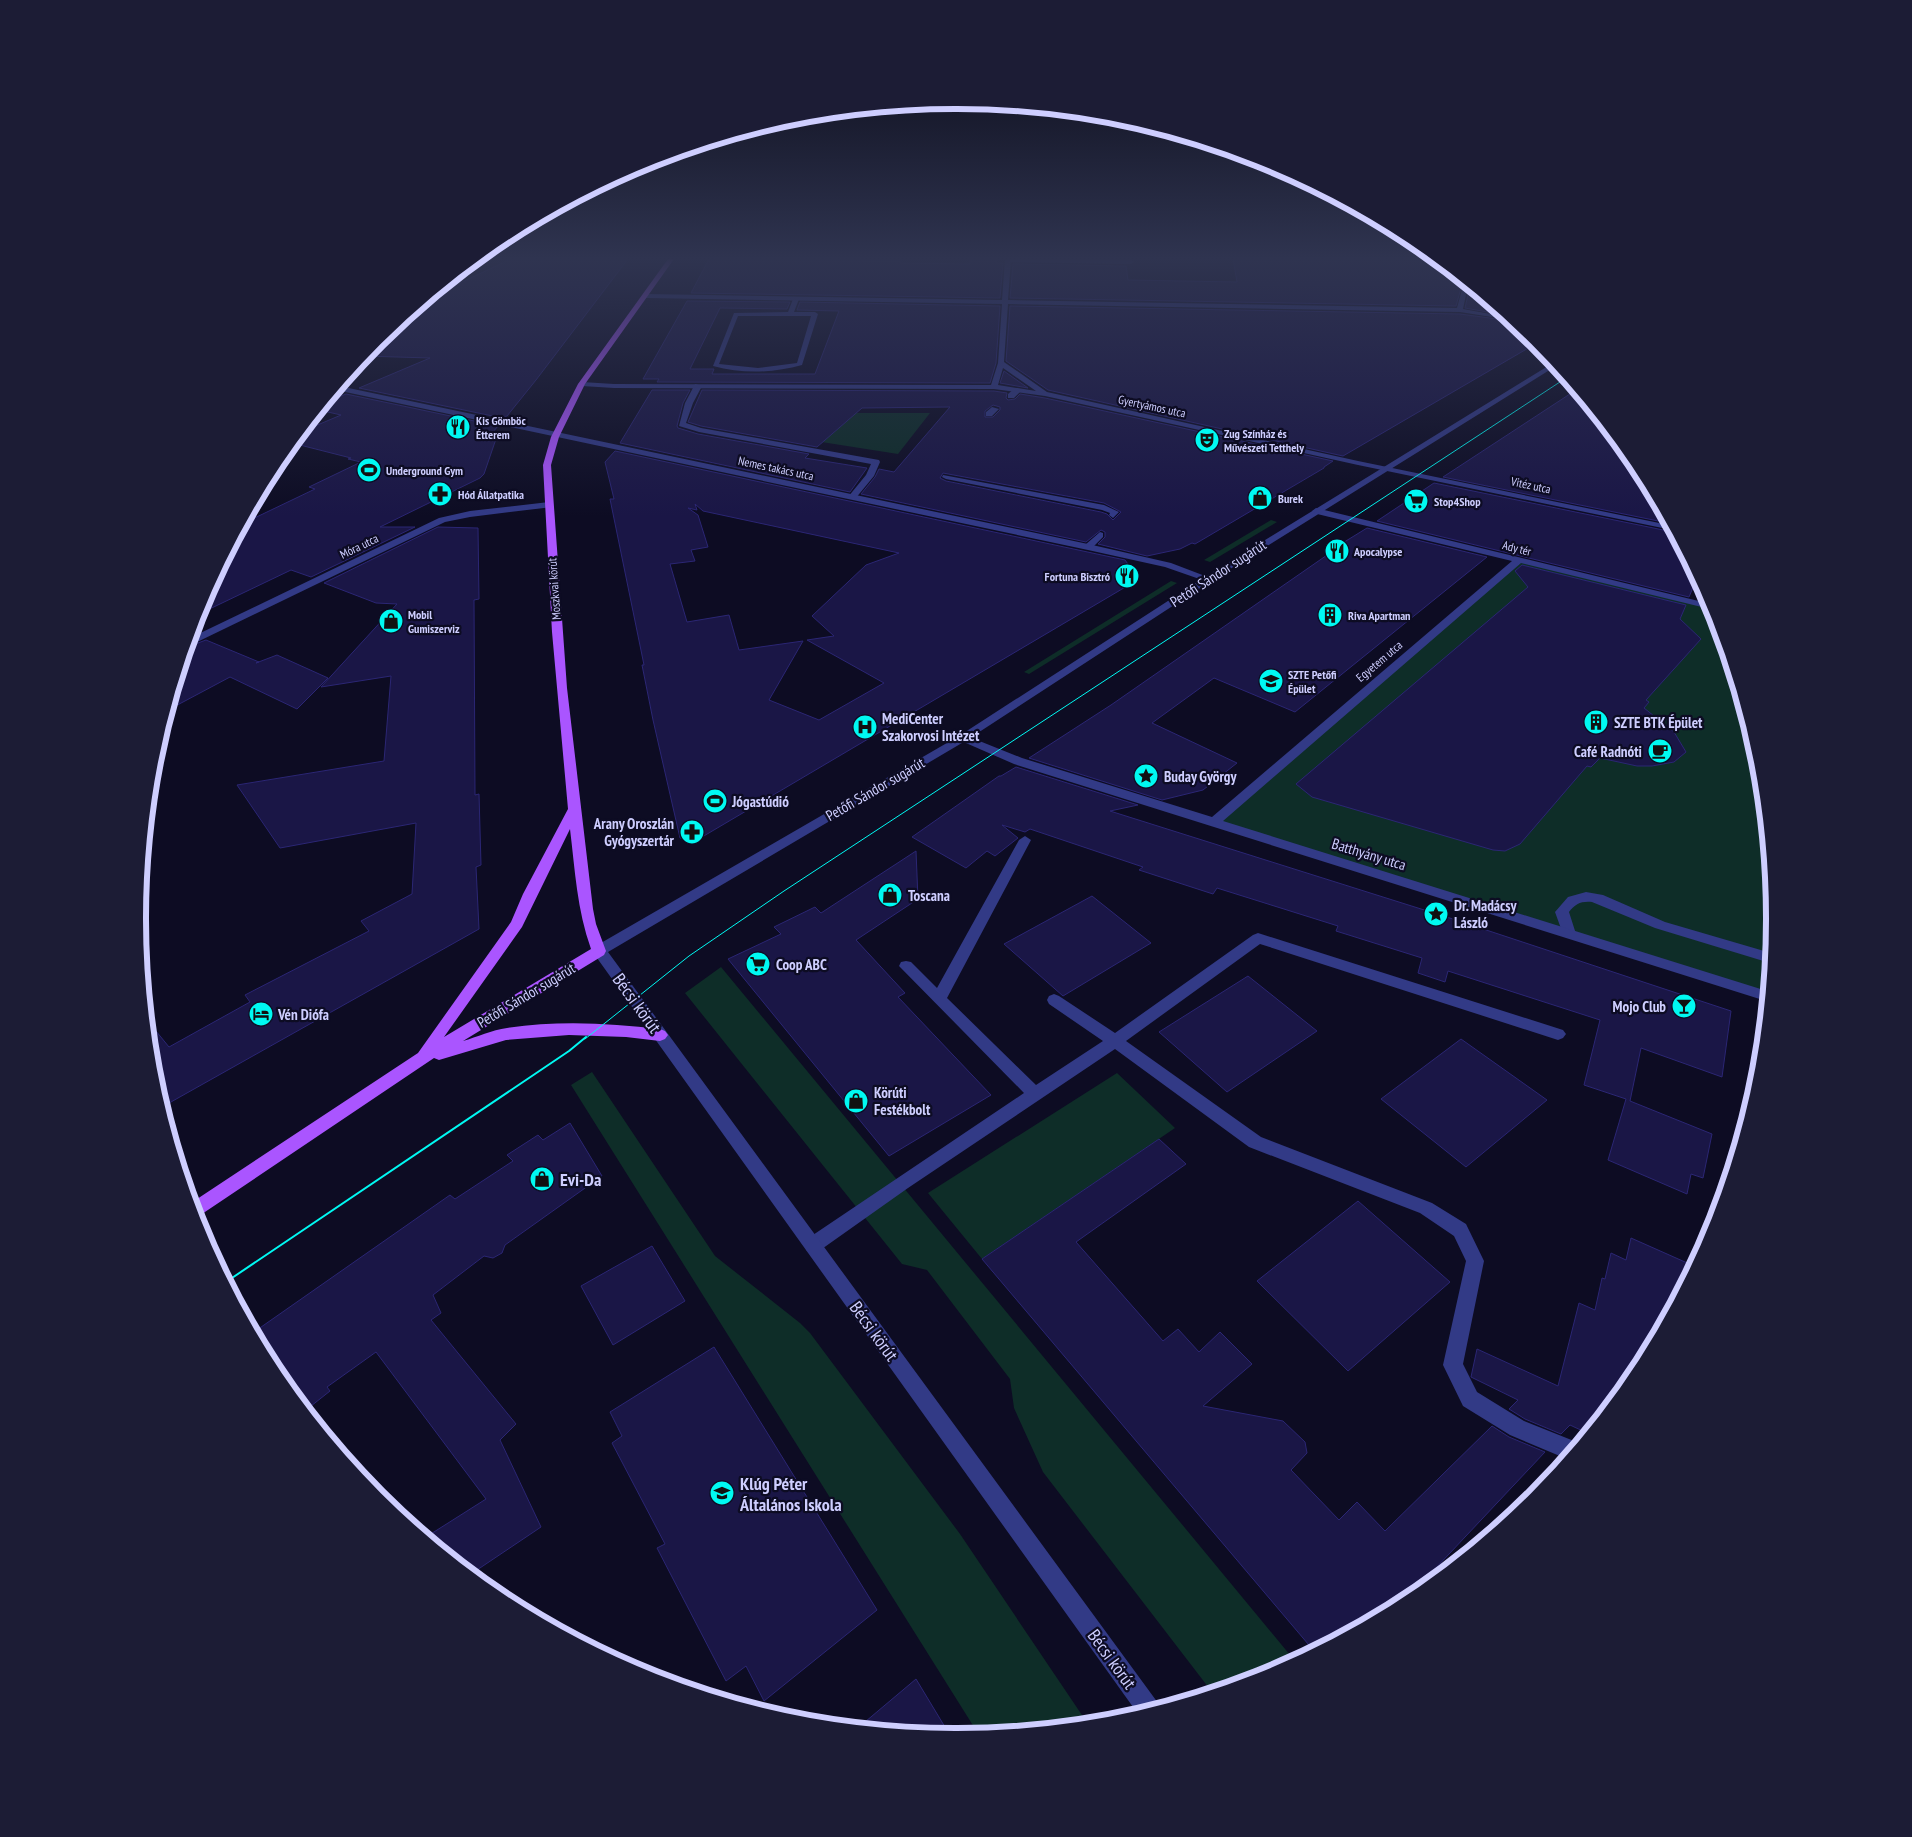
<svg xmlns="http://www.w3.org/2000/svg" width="1912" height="1837" font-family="'PT Sans Narrow',sans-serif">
<rect width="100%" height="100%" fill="#0d0c23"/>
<path fill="#0e2d28" d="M710,413h220l-32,41 -102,-16z
M1271,520l6,2 -67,40 -6,-2z
M1518,561l194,45 47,153 15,160 -7,77 -553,-174z
M1171,581l6,2 -148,91 -5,-2z
M721,967l574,694 -26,14 -57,17 -169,-220 -29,-64 -4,-29 -83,-109 -25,-6 -217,-271z
M592,1072l123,184 85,67 10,10 150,201 128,190 -109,11 -408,-650z
M1117,1073l58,55 -193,131 -54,-66z"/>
<path fill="#1a1646" stroke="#2b2674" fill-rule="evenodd" d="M511,259h117l-92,121 -29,36 -5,2 -143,-30 71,-30 -66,-2 13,-16 49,-41z
M709,259h154l-1,2h39l-1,2 70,1v-5h27l-1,4h7l-3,35 -309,-5z
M1233,259h203l27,22 -7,25 -446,-8 3,-34 113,2 2,14 109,2z
M1470,286l24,20 10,9 -39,-7z
M687,301l103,1 -3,7 -67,-1 -30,61h24l-2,5h103l24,-63 -42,-1 3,-8 200,4 -4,57 -6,20 -333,-1 2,-3h-16z
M1010,306l450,8 52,7 25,22 -194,113 -295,-66 -42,-29z
M1004,371l24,17 -28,-5z
M652,390h38l-7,13 -6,23 1,2 20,6 111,20 -4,4 62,10 -17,24 -230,-49z
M702,390l292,1 13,2 -1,5 2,2 7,-1 5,-5 25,4 288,63 -9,6v1l-129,76 -3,-1 -12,6 -33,7 -49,-12 7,-7v-5l-4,-2 -15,12 -225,-48 14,-17 4,-8 15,3 56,-65 -88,1 -45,39 -116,-21 -13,-4zM993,405l7,2v3l-7,7h-8v-6zM943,473l161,30 17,9 -8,8 -6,-6 -6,-2 -155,-31 -6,-3z
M1576,390l61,74 31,59 -225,-46z
M346,394l152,32 -5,6 5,1 -14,41 -4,4 -100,49h35l-104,50 -20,-7 -94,45 3,-10 44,-82 71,-34 -6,-2 52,-25 -13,-3 3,-1 -59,-15 9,-11 40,-17 -22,-5 7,-8z
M615,451l510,109 14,19 -442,261 -17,-2 -27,-118 -11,-55h2l-34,-166h4l-9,-37zM695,504l8,7 196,42 -33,12 -54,51 22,20 -27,4 77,43 -65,37 -50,-20 34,-59 -64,9 -10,-35 -42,7 -17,-58 25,-3 -4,-11 17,-3 -10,-32 -10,-7 9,2z
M1434,483l239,49 24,46 -8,19 -312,-76z
M438,527l40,1 1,71 -5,1 1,195 4,-1 2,71 -5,2 3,62 -317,178 -9,-29 -6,-58 22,27 81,-45 -5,-7 124,-64 -8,-10 51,-27 4,-71 -136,25 -43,-63 147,-24 7,-85 -70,11 76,-83 -21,-1 -52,-20z
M1367,528l120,29 -192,155 -81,-34 -62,45 85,40 -34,27 -41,10 -133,-42 82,-53 219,-152 -2,-1z
M1522,565l164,40 -6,14 21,20 -55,61 3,2 -5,6 30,24 12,20 -12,10 -22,4h-15l-37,-8 -9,9 -4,-1 -67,78 -15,7 -12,-1 -181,-53 -16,-13 232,-197 -13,-16z
M206,640l53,22 -3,1 21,-8 51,23 -31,31 -67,-32 -62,33 19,-63z
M1016,767l122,38 -28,6 346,109 275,91 -9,66 -81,-29 -11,53 82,33 -9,44 -12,-4 -4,20 -79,-34 18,-61 -42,-14 16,-65 -152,-49 -3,11 -27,-9 4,-15 -86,-27 2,-5 -121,-38 -4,6 -74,-24 4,-3 -113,-38 -5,3 -23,-7 16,13 -23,18 -8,-5 -21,17 -54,-31 87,-61h2z
M916,851l2,48 -62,41 49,53 -7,4 93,98 -102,61 -161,-197 53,-25 -7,-7 41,-20 6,6z
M1092,896l59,47 -88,53 -59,-52z
M1248,976l69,55 -90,61 -68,-60z
M1461,1039l86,61 -81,67 -85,-68z
M570,1123l32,53 -97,69 -3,8 -9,5 -9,-2 -51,39 8,18 -10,7 85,104 -16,16 41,87 -70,47 -45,-37 60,-38 -110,-147 -49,35 3,4 -24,19 -31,-37 -21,-41 196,-137 5,4 58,-38 -6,-6 31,-20 5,5z
M1159,1139l27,25 -110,78 87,99 15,-12 21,23 21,-20 32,32 -49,42 80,15 22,21 2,11 -16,17 48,50 18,-18 28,29 107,-105 17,11 36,15 -143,152 -88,47 -332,-392z
M1358,1201l92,81 -102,89 -91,-90z
M1631,1238l63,28 -58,107 -49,60 -17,-8 -9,9 -36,-15 -16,-10 9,-9 -47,-23 6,-28 81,37 21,-83 16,7 7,-32 3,1 6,-26 15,7z
M652,1246l33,55 -72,44 -32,-59z
M714,1347l163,263 -113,91 -18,-35 -20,15 -69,-133 8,-4 -53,-101 10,-7 -12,-24z
M916,1679l35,58 -92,-10z"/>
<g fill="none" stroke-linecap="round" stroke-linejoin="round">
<path fill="#323a86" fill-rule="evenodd" d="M1006,259l125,1 3,2 -3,2 -123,-2z
M796,297l3,2 -5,13h21l3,2 -16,51c-29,8 -59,9 -89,1l21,-53 54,-1 5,-13zM738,316h73l-14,47 -39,5 -39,-4z
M695,384l7,2 -9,17 -7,20 15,5 178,32 1,2 -6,14 -19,23h-6l-1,-2 18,-22 5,-11 -172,-32 -20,-6 6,-23z
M1015,388l7,2 -8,8h-6v-4z
M992,407l7,2 -7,7h-6v-4z
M943,475l161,30 15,7 -6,6 -4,-3 1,-2 -8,-3 -156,-31 -4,-2z
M1100,532l3,1v4l-12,12h-6v-4z
M1025,836l6,4 -84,158 89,87 67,-44 -54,-37 -2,-4 2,-4 5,-2 5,2 56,37 138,-98 5,-2 305,97 3,4 -3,4 -5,2 -298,-96 -134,97 135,96 171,66 34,21 18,37 -21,103 14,28 47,29 55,22 -12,16 -57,-24 -47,-29 -20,-41 23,-104 -12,-25 -34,-23 -171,-66 -134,-98 -207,139 -89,63 -6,2 -6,-2 -3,-6 3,-6 217,-146 -125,-127 2,-4 5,-1 5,1 26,26 82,-148z
M1586,892l17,3 62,27 106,31 -1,10 -115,-35 -63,-26c-11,-1 -17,2 -23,10l7,22 -2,3h-10l-9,-25 13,-15z"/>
<path fill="#323a86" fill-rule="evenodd" d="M1005,259h6l-3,41 449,8 7,-26 4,3 -5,24 44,8 4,3 -51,-8 -452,-8 -4,58 43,30 311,69 311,64 3,5 -314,-65 -313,-69 -51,-7 -380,-1 -32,-2 -4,-2 4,-2 32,2 377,1 7,-22 4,-59 -356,-6 -3,-2 3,-2 356,6zM1003,368l33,23 -38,-6z
M339,386l749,158 83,19 42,16 -5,3 -43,-15 -77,-17 -752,-160z
M549,502l4,3 -1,2 -82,10 -25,5 -252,122 -5,1 2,-7 249,-120 31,-7z
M1316,508l395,96 3,6 -193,-47 -298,258 544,170 -1,10 -752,-237 -55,-24 -2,-2 2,-2h8l55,22 190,59 300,-256 -199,-48 -1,-2z"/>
<path fill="#323a86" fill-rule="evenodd" d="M1553,363l3,3 -345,215 -244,159 -359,212 550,751 2,5 -22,6 -546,-763 2,-4 365,-211 246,-159z"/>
<path fill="#a5f" fill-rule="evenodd" d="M668,259h6l-89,125 -26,53 -8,28 16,223 26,221 3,15 10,27 -2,4 -141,86c14,-4 29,-11 44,-13 51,-8 103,-5 153,1l5,2 3,4 -3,4 -5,2 -34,-4 -57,-2 -63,5 -67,20 -5,-2 -238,160 -5,-15 227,-150 93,-131 12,-28 45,-85 -16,-177 -9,-167 8,-28 27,-53zM570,829c5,41 7,81 21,120l-147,88 78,-110z"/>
<path stroke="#00f9f2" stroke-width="1" d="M585,1039l104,-83 95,-65 782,-513"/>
<path stroke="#00f9f2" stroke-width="2" d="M226,1282l343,-231 17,-14"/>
</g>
<linearGradient id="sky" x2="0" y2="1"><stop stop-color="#070713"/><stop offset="0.5" stop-color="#2f3450"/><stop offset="1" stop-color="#2f3450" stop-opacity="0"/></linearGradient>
<rect width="1912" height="516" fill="url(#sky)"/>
<defs>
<symbol id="restaurant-disc" viewBox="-11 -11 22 22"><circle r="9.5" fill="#00f9f2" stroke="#0d0c23"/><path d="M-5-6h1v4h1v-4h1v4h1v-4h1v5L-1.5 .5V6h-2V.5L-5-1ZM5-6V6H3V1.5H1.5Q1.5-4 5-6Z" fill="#111"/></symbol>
<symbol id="theatre-disc" viewBox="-11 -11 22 22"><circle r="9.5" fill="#00f9f2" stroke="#0d0c23"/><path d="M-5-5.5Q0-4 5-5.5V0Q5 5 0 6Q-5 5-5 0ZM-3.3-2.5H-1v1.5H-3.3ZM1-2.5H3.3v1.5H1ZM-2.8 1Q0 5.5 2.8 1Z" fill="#111"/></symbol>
<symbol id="stadium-disc" viewBox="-11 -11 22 22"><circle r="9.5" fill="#00f9f2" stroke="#0d0c23"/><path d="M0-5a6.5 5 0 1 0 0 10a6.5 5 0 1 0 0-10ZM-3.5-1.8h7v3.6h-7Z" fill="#111"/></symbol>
<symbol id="pharmacy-disc" viewBox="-11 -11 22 22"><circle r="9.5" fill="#00f9f2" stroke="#0d0c23"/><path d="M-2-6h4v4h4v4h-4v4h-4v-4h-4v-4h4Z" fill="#111"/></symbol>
<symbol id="shop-disc" viewBox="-11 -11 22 22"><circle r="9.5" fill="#00f9f2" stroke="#0d0c23"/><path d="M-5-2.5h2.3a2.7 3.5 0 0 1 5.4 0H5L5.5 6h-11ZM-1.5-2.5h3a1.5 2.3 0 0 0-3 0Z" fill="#111"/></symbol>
<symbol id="supermarket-disc" viewBox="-11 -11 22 22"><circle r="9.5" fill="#00f9f2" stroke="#0d0c23"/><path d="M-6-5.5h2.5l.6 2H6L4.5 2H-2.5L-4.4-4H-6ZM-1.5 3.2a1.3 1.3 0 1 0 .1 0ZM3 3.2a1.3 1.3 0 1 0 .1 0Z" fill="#111"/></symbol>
<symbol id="building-disc" viewBox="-11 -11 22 22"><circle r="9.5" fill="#00f9f2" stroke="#0d0c23"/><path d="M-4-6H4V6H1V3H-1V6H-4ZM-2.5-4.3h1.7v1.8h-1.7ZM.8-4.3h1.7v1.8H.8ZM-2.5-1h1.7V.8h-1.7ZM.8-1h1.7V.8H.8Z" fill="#111"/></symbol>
<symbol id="university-disc" viewBox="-11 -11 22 22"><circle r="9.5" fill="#00f9f2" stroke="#0d0c23"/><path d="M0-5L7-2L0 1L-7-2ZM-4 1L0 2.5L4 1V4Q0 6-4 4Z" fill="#111"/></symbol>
<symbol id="hospital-disc" viewBox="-11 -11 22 22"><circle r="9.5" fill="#00f9f2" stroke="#0d0c23"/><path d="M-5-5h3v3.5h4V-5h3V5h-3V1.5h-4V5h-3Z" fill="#111"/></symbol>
<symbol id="cafe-disc" viewBox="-11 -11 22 22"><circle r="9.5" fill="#00f9f2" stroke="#0d0c23"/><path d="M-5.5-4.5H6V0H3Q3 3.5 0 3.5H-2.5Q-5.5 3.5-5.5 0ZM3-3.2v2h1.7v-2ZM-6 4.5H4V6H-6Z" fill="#111"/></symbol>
<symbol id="sight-disc" viewBox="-11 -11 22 22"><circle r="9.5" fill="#00f9f2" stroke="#0d0c23"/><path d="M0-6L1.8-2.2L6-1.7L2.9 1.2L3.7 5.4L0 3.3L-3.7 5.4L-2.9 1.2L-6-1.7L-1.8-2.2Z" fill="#111"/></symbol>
<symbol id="bar-disc" viewBox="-11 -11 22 22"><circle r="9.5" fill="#00f9f2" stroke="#0d0c23"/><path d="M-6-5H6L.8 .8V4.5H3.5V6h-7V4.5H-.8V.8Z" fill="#111"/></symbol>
<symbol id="hotel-disc" viewBox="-11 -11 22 22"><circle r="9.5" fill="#00f9f2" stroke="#0d0c23"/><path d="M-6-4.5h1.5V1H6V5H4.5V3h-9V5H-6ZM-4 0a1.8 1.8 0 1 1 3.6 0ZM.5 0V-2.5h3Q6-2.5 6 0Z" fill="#111"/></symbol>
<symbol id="school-disc" viewBox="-11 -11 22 22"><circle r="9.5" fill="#00f9f2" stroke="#0d0c23"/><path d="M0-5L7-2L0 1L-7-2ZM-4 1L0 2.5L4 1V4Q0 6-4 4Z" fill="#111"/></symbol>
</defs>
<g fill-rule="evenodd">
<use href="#restaurant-disc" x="444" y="413" width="28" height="28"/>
<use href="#theatre-disc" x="1193" y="426" width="28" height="28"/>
<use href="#stadium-disc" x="355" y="456" width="28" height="28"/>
<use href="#pharmacy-disc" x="426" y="480" width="28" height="28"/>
<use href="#shop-disc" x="1246" y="484" width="28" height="28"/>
<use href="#supermarket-disc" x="1402" y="487" width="28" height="28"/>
<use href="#restaurant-disc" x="1323" y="537" width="28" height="28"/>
<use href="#restaurant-disc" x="1113" y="562" width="28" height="28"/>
<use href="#building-disc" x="1316" y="601" width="28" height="28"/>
<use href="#shop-disc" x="377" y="607" width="28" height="28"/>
<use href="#university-disc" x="1257" y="667" width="28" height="28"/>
<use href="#building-disc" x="1582" y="708" width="28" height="28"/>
<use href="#hospital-disc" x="851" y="713" width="28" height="28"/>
<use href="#cafe-disc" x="1646" y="737" width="28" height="28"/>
<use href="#sight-disc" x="1132" y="762" width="28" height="28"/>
<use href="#stadium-disc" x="701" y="787" width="28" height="28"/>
<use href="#pharmacy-disc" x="678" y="818" width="28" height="28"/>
<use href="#shop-disc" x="876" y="881" width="28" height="28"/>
<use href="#sight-disc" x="1422" y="900" width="28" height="28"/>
<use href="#supermarket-disc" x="744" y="950" width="28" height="28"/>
<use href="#bar-disc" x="1670" y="992" width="28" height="28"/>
<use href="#hotel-disc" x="247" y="1000" width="28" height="28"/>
<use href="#shop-disc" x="842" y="1087" width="28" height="28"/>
<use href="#shop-disc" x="528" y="1165" width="28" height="28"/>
<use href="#school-disc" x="708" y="1479" width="28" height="28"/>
</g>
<g text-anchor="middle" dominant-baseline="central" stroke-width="4.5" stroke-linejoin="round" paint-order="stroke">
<g font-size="12" fill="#ceceff" stroke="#0d0c23">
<text transform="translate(1152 406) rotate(12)">Gyertyámos utca</text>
<text transform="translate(776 468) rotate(12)">Nemes takács utca</text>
<text transform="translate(1531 485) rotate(12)">Vitéz utca</text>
<text transform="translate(359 546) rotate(-26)">Móra utca</text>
<text transform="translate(1517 548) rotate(14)">Ady tér</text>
<text transform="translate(554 589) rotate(-94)">Moszkvai körút</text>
<text transform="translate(1379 661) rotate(-40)">Egyetem utca</text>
</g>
<g font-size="12" font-weight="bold" fill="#ceceff" stroke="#0d0c23" text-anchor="start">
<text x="476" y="420">Kis Gömböc<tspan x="476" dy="14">Étterem</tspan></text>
<text x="1224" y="433">Zug Színház és<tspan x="1224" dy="14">Művészeti Tetthely</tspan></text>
<text x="386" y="470">Underground Gym</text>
<text x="458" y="494">Hód Állatpatika</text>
<text x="1278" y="498">Burek</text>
<text x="1434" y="501">Stop4Shop</text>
<text x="1354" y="551">Apocalypse</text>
<text x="1110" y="576" text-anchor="end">Fortuna Bisztró</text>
<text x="408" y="614">Mobil<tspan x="408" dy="14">Gumiszerviz</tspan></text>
<text x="1348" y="615">Riva Apartman</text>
<text x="1288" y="674">SZTE Petőfi<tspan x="1288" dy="14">Épület</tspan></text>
</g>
<g font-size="15" fill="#ceceff" stroke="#0d0c23">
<text transform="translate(1218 573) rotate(-33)">Petőfi Sándor sugárút</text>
<text transform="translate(875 789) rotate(-30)">Petőfi Sándor sugárút</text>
<text transform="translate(1369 854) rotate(17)">Batthyány utca</text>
<text transform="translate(526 995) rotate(-31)">Petőfi Sándor sugárút</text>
</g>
<g font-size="15" font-weight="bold" fill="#ceceff" stroke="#0d0c23" text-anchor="start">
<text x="882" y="718">MediCenter<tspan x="882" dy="17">Szakorvosi Intézet</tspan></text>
<text x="1614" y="722">SZTE BTK Épület</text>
<text x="1642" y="751" text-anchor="end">Café Radnóti</text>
<text x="1164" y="776">Buday György</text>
<text x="732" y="801">Jógastúdió</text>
<text x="674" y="823" text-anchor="end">Arany Oroszlán<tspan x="674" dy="17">Gyógyszertár</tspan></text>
<text x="908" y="895">Toscana</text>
<text x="1454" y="905">Dr. Madácsy<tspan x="1454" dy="17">László</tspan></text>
<text x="776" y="964">Coop ABC</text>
<text x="1666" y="1006" text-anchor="end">Mojo Club</text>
<text x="278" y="1014">Vén Diófa</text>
<text x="874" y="1092">Körúti<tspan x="874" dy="17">Festékbolt</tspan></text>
</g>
<g font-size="18" fill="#ceceff" stroke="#0d0c23">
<text transform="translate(637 1003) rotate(54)">Bécsi körút</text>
<text transform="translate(874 1331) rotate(54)">Bécsi körút</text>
<text transform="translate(1112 1659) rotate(54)">Bécsi körút</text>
</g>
<g font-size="18" font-weight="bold" fill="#ceceff" stroke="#0d0c23" text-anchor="start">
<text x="560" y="1179">Evi-Da</text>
<text x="740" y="1483">Klúg Péter<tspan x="740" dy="21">Általános Iskola</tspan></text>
</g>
</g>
<path d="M0 0H1912V1837H0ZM955 109H957A809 809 0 0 1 1766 918V919A809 809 0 0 1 957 1728H955A809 809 0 0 1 146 919V918A809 809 0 0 1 955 109Z" fill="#1c1c35" fill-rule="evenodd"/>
<path fill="none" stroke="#ceceff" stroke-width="6" d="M955 109H957A809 809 0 0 1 1766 918V919A809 809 0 0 1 957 1728H955A809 809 0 0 1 146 919V918A809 809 0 0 1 955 109Z"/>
</svg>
